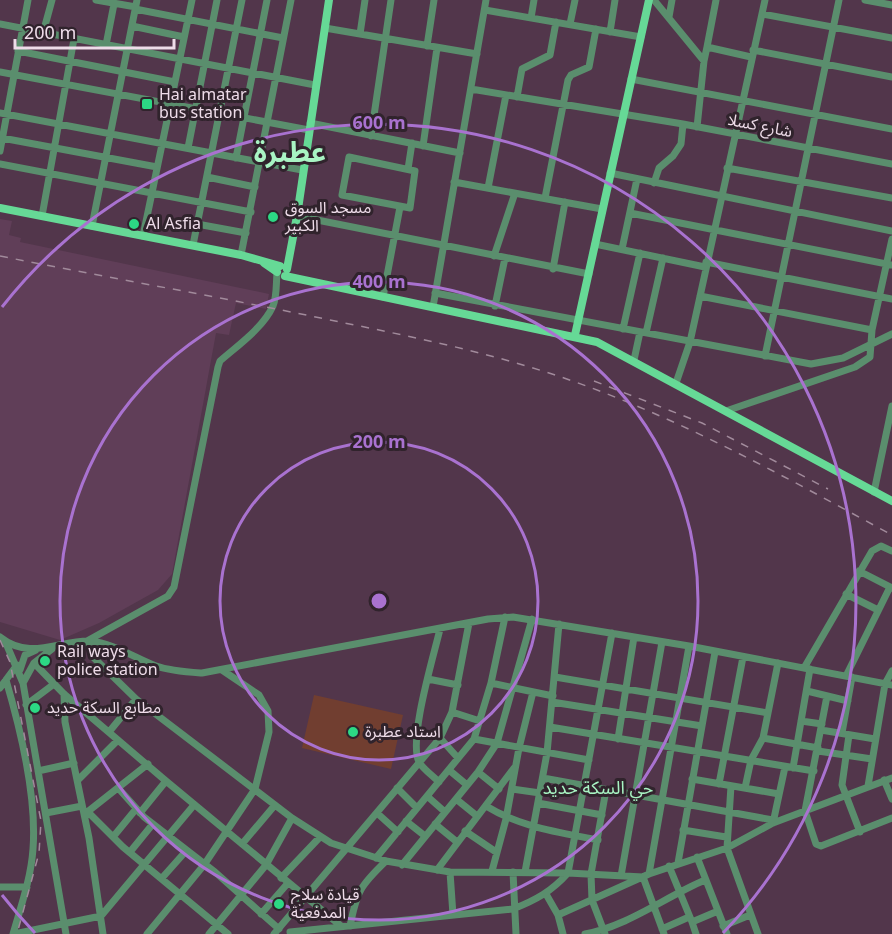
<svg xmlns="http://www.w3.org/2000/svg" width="892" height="934" font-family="Georgia,'Noto Sans Arabic',serif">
<rect width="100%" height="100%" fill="#52364b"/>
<path fill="#603e58" d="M0,219l12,2 -3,14 12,3 -1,4 249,52 -3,15 -30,-6 -7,32 -13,-2 -44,241 -14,16 -59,33 -39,17 -60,-18z"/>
<path fill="#713e30" d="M314,695l89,20 -12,54 -89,-21z"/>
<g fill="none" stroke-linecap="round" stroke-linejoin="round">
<path stroke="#5a8e6d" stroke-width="7" d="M96,0l40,7
M654,0l50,61 -7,66
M865,0l27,5
M135,9l148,29
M485,10l156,27
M762,14l130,24
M669,17l3,-17
M531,18l3,-18
M0,24l315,61
M570,24l5,-24
M132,26l52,11
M325,28l152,26
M610,32l5,-32
M43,33l9,-33
M360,34l5,-34
M106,45l8,-41
M427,46l7,-46
M707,47l9,-47
M753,50l139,27
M18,51l157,31
M704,61l3,-14 44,10
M0,72l309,58
M631,79l261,50
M471,89l212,35 209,40
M517,97l5,-28 28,-14 6,-33
M0,113l302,57
M310,123l150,30
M371,136l20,-136
M2,138l155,29
M423,146l14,-98
M188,148l29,-148
M0,151l28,-151
M349,157l66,14 -5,37 -68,-13z
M236,158l31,-158
M0,164l251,48
M727,168l165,30
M408,169l4,-26
M610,173l282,58
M207,177l48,10
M454,182l148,27
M654,183l5,-15 14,-12 8,-12 2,-20
M488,188l18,-93
M545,198l23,-118 3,-5 18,-8 7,-38
M630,213l262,52
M42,216l32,-177
M297,216l292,58
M197,224l49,9
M92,226l45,-226
M143,236l49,-236
M595,244l110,23
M193,245l49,-245
M622,249l15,-70
M241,255l50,-255
M494,256l21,-63
M706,262l186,37
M553,269l12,-67
M277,273c-1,11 0,23 -4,33 -10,22 -36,40 -53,55l-2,6 -44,220 -6,9 -81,45 6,16 43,42 156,119 39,25 55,18 64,11 118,1 75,4 21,57
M435,293l376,71 32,-6 49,-24
M700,296l172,34
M383,297l17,-90
M495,306l10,-48
M433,307l53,-307
M623,329l17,-76
M646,333l17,-75
M765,356l74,-356
M634,360l6,-28
M676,383l14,-41 75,-342
M726,411l129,-44 15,-10 2,-27 20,-91
M874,492l18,-86
M859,571l33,17
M846,594l32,16
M0,637c30,24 59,3 90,4 23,2 45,17 66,25 14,5 31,6 46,7l286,-54 25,-2 176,29 203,39
M5,641l18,42 43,251
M34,663l30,31 102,87 175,145
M804,668l68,-117 9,-5 11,5
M20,670l5,-15 11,-5
M846,676l44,-89
M555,677l213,36
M428,679l30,6
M6,680c15,51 31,116 27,169 -2,29 -12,57 -20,85
M23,683l11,-20 18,-14
M491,683l62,13
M0,688l17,-23
M807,691l41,10
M64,694l1,28 24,116 14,96
M827,696l-22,115 11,33 5,2 71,-28
M552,702l150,24
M26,705l28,-21
M452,712l28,9
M801,721l21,3
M550,727l264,44
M821,730l54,9
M109,732l27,-33
M842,733l10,-56
M849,735l-7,50 18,47
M440,738l18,20
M763,738l55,10
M474,739l115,21
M618,739l16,-102
M818,751l54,8
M793,768l17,-99
M449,770l18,15
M38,771l36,-8
M478,772l21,17
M543,778l230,42
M692,779l87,15
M78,780l40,-40
M884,780l8,19
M439,782c-6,-6 -16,-13 -20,-20 -11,-22 15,-107 21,-133
M719,784l24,-127
M731,786l-4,62 31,86
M868,786l17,-102 7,-13
M397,788l20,20
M745,788l6,-28 12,-22 15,-75
M119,789l25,28 71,55 64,57
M512,789l28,4
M427,796l18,16
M456,799l21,17
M538,803l64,12
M486,806c34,21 72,26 112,34
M88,812l35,35 105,87
M46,813l36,-7
M86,813l62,-49
M140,813l26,-32
M377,813l21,19
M406,821l19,15
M773,823l12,-56
M435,824l22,18
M683,830l43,7
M465,831l31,21
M113,837l23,-28
M242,844l33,-39
M130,852l22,-27
M697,857l30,77
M376,858l98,-119 17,-56 14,-66
M678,863l37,-211
M402,865l76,-93 19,-29 35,-124
M669,866l23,56 26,-11
M437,870l77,-102
M492,871l14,-52 13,-71 14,-56
M450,872l3,43
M513,872l3,62
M525,872l22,-119 12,-129
M649,874l40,-228
M621,876l41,-234
M162,878l24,-27
M281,878l39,-41
M0,887h27
M546,894l12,21 5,19
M261,914l27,-31
M558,915l91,-41 78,-26 46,-25 119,-45
M692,922l4,12
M350,926c7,-35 10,-40 36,-65
M723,926l27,-11
M662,929l27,-12
M290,932l223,-23c23,-9 39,-18 55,-36l44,-240
M14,934l87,-18 93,-111
M147,934l57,-69 51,-76 14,-57 -1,-21 -9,-16 -37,-25
M209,934l57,-69 26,-47
M274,934l166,-196 12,-26 17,-89
M585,934c43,-8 80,-37 120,-54
M605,934l-13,-34 -1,-26 15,-84"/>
<path stroke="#66d996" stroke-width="8" d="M0,208l241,47 39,11
M264,263l13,9
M287,269l10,-53 32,-216
M285,276l312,66 295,159
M575,335l74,-335"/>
<path stroke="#a18a9b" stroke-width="1.5" stroke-dasharray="8 8" stroke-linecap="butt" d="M0,256c110,22 220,41 330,64 79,16 158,32 234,58 116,40 221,99 328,157
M594,381l108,42 126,66
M0,640l10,22 31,159 -2,32 -22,81"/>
</g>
<g fill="none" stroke="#a972d0" stroke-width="3">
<circle cx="379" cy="601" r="159"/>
<circle cx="379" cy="601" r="319"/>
<path d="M35 933A478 478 0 0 1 2 895M2 307A478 478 0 1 1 723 933"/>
</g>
<g fill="#2cd884" stroke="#30232c" stroke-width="2">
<rect x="141" y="98" width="12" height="12" rx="3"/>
<circle cx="273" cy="217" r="6"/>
<circle cx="134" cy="224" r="6"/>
<circle cx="45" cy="661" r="6"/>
<circle cx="35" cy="708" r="6"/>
<circle cx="353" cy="732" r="6"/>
<circle cx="279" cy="904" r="6"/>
</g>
<g text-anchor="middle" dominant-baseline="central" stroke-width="6" stroke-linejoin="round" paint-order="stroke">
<g font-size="16" fill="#eedce9" stroke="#30232c" text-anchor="start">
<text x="159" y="95">Hai almatar<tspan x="159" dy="18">bus station</tspan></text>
<text x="285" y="208">مسجد السوق<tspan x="285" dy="18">الكبير</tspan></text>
<text x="146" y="224">Al Asfia</text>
<text x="57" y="652">Rail ways<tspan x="57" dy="18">police station</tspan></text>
<text x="47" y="708">مطابع السكة حديد</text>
<text x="365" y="732">استاد عطبرة</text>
<text x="291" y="895">قيادة سلاح<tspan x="291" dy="18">المدفعية</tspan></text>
</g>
<g font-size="16" fill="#eedce9" stroke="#30232c">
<text transform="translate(760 126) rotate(11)">شارع كسلا</text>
</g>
<g font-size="18" fill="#a8f4c3" stroke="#30232c">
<text x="598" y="788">حي السكة حديد</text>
</g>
<g font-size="28" font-weight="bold" fill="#a8f4c3" stroke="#30232c">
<text x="290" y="153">عطبرة</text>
</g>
</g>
<circle cx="379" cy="601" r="9" fill="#a972d0" stroke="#30232c" stroke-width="3"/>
<g font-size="18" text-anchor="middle" font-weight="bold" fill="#a972d0" stroke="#30232c" stroke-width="6" stroke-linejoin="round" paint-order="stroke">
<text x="379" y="129">600 m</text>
<text x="379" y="288">400 m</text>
<text x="379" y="448">200 m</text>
</g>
<path d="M15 39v9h159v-9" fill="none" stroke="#eedce9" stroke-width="3"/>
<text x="24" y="39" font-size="18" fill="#eedce9" stroke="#30232c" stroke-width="4.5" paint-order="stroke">200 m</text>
</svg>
